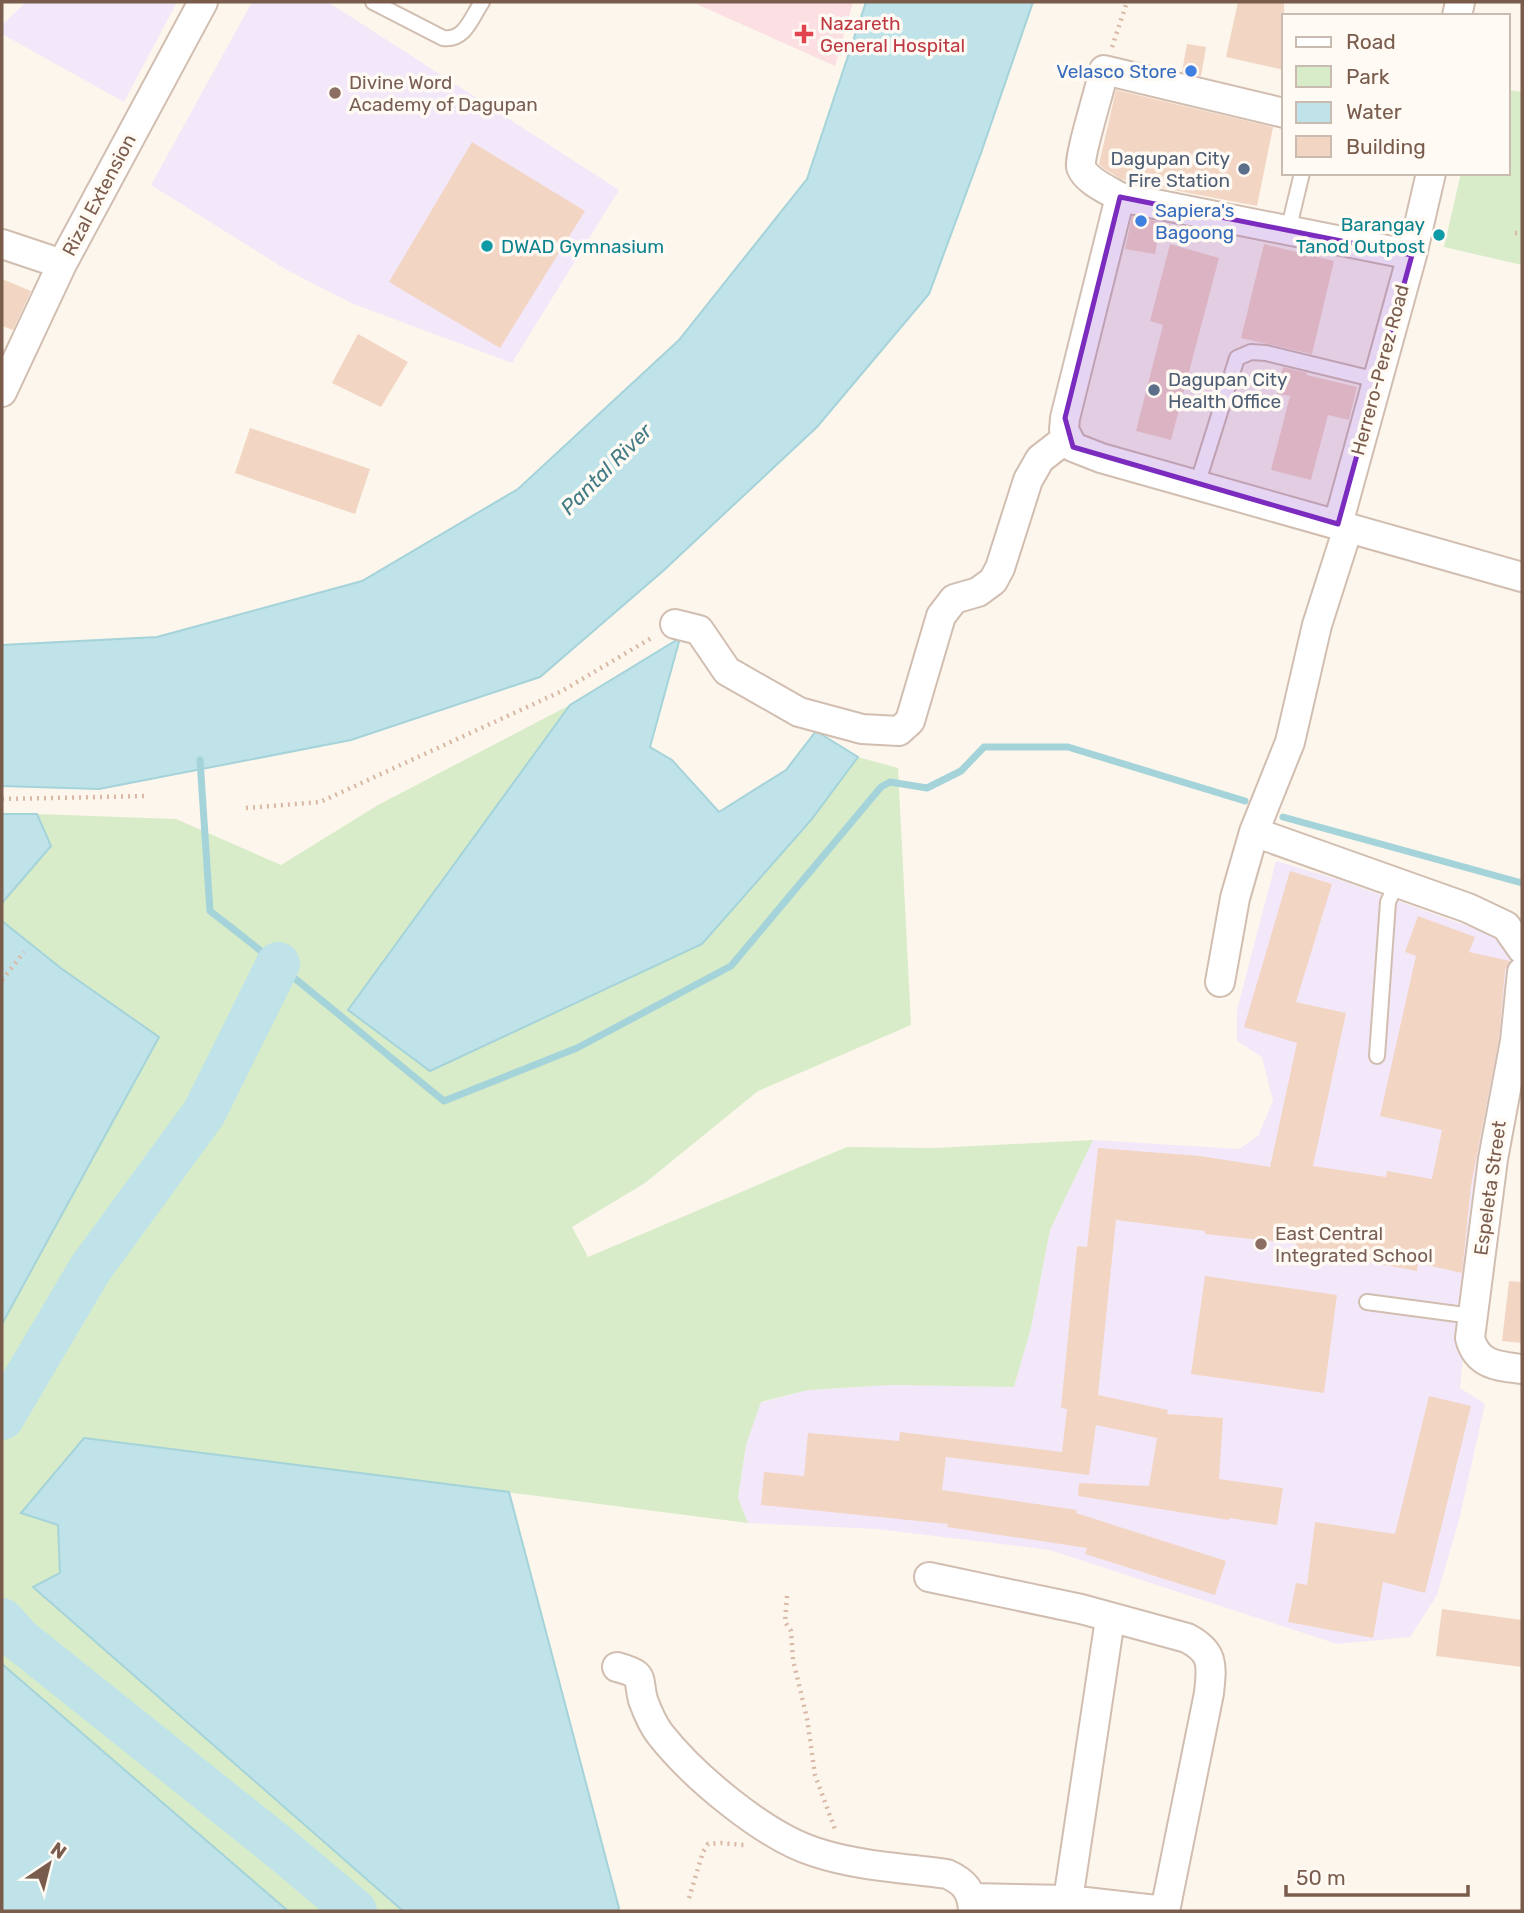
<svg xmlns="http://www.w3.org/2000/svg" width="1524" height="1913" font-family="Rubik,sans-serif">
<rect width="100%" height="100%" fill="#fdf6ec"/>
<path fill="#f3e8fa" d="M26,2h151l-53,100 -122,-68v-9z
M252,2h76l291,188 -107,173 -161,-60 -66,-34 -134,-84z
M1276,861l64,19 158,57 24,22 -49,299 -13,130 25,16 -26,116 -22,75 -27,42 -73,7 -287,-94 -173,-21 -129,-6 -10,-25 8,-53 14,-42 48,-13 82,-5 124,2 17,-59 19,-98 43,-90 146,9 19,-13 15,-35 -11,-44 -25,-16v-31z"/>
<path fill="#fbdfe3" d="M692,2h161l-18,64z"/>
<path fill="#d8ecc9" d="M1508,90l14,2v173l-78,-18 17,-74h47z
M570,705l-221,304 353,-65 109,-124 47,-63 40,11 13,257 -153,66 -113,92 -73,44 16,30 259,-110 88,1 158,-8 -43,90 -19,98 -17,59 -124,-2 -82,5 -47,12 -15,43 -8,53 10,25 -664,-85 -62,74 36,12 2,49 -27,14 370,324h-115l-286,-247v-340l157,-286 -97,-69 -60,-48v-18l49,-57 -14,-32 139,5 105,46 97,-60z"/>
<path fill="#bfe3e8" stroke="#a5d3da" stroke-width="2" d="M866,2h167l-52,151 -52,141 -112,133 -154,144 -123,106 -189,63 -252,49 -97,-3v-141l155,-8 205,-56 156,-92 161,-149 128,-161z
M680,638l-30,109 22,13 47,52 67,-42 30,-39 42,26 -47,63 -109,124 -272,127 -82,-61 222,-305z
M2,814h35l14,32 -49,57z
M2,921l60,48 97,68 -157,287z
M84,1438l425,54 110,416 -2,3h-214l-370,-324 27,-14 -2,-48 -37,-12z
M2,1664l286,247h-286z"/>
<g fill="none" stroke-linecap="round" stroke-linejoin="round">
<path stroke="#a5d3da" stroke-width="7" d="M200,760l10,151c80,61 156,127 234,190l133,-53 154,-82 150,-179 9,-5 37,6 34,-17 23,-24h84l177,54
M1283,817l239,66"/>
<path stroke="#bfe3e8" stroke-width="44" d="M2,1418l88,-149 114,-156 74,-149
M2,1620l18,20 264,211 71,60"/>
</g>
<path fill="#f3d5c3" d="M1238,2h46v68l-58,-13z
M1187,44l19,3 -5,29 -19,-4z
M1116,90l157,37 -16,79 -121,-23 -15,-4 -18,-11 -4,-4z
M472,142l113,69 -85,137 -111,-66z
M1132,216l29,6 -6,32 -30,-5z
M1170,244l49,14 -48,182 -35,-9 27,-106 -13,-4z
M1264,244l70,17 -22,93 -71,-16z
M2,279l29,12 -18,39 -11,-4z
M358,334l50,28 -27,45 -49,-24z
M1283,367l24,6v2l50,12 -8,33 -21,-5 -17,65 -40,-10 19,-74 -13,-2z
M250,428l120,41 -15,45 -120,-41z
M1290,871l42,13 -36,118 50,11 -33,153 73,11 1,-6 45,8 10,-49 -62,-14 36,-160 -11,-4 13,-36 57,21 -6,15 41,9 -5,9 -6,69 -28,147 -9,87 -44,-10 -1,8 -121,-22 1,-5 -92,-10v-3l-89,-11 -18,175 70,15 -1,4 56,4 -4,61 64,9 -6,37 -48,-7v2l-151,-24 1,-13 70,3 8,-48 -61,-13 -7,50 -143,-18 -4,33 135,20 -1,3 150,48 -11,34 -130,-41 2,-6 -140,-21 1,-3 -187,-19 3,-33 40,4 4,-43 91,8 1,-9 162,20 5,-43 -6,-1 16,-162 10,1 11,-99 102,8 70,11 27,-124 -53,-16z
M1205,1276l132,19 -13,98 -133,-19z
M1509,1281l13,1v61l-20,-2z
M1429,1396l42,10 -46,187 -42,-11 -10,56 -85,-16 8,-39 11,2 8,-63 80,12z
M1442,1609l80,11v47l-86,-11z"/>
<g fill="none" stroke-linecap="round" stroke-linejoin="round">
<defs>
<path id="service" d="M373,2l70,36c22,3 28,-20 39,-36
M1288,231l14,-58
M1197,485l40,-127 14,-6 15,1 111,27
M1377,1056l11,-154 9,-19
M1367,1302l105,14"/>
<path id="minor" d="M1457,16l3,-14
M1284,113l-180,-43c-3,16 -26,89 -23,97 5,14 27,23 39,30l292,58
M1120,197l-55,221 -1,12 9,17 28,11 421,119
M2,244l60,20
M2,392l60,-128 141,-262
M1338,524l74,-269 19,-82
M675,624l24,6 28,41 72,41 63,17 37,2 11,-10 31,-105 13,-17 24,-7 15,-11 7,-13 28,-88 12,-21 27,-21
M1254,832l214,76 38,18 16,23
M1522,972l-7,69 -22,118 -23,179c7,27 27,28 52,31
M1220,982l15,-84 19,-66 36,-90 27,-117 31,-97
M929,1577l152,32 106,29c27,14 25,27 22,55l-44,218
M617,1667c29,8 20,10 26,33 4,11 10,25 17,34 33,42 104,102 155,118 42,14 88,16 132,22 18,8 25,17 26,37
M972,1898l96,2 97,11
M1068,1900l42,-281"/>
</defs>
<use href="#service" stroke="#d1beb0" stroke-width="18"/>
<use href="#minor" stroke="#d1beb0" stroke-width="32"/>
<path stroke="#d9b8a5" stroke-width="4.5" stroke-dasharray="2 5" stroke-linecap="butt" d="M1112,47l15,-45
M1515,233l7,1
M2,799l146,-3
M246,808l74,-6 242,-111 91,-54
M2,980l22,-28
M787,1596l-2,26 6,9 2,29 14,58 8,57 21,57
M689,1898l14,-46 5,-8 13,-1 23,2"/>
<use href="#service" stroke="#fff" stroke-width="14"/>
<use href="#minor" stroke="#fff" stroke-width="28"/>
</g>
<path fill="#7b2cbf" fill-opacity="0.2" stroke="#7b2cbf" stroke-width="5" stroke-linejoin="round" d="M1120,197l292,58 -74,269 -265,-77 -8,-29z"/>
<path fill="#e0444e" stroke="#fffaf3" stroke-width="2.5" d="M800.5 23.5h7v7h7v7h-7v7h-7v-7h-7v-7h7z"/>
<g fill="#3f7fe0" stroke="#fffaf3" stroke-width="2.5">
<circle cx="1191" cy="71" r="7"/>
<circle cx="1141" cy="221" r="7"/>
</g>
<g fill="#8d6e63" stroke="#fffaf3" stroke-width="2.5">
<circle cx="335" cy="93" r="7"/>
<circle cx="1261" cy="1244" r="7"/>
</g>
<g fill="#5c6f8a" stroke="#fffaf3" stroke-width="2.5">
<circle cx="1244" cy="169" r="7"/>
<circle cx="1154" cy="390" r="7"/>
</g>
<g fill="#0f9aa8" stroke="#fffaf3" stroke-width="2.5">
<circle cx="1439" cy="235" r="7"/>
<circle cx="487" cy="246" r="7"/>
</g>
<g text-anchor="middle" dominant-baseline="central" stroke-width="7" stroke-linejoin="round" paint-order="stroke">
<g font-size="19" fill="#be3a42" stroke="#fffaf3" text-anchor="start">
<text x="820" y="23">Nazareth<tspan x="820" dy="22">General Hospital</tspan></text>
</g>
<g font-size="19" fill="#366cbe" stroke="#fffaf3" text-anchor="end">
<text x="1177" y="71">Velasco Store</text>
<text x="1155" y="210" text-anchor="start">Sapiera's<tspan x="1155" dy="22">Bagoong</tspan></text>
</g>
<g font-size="19" fill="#785e54" stroke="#fffaf3" text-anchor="start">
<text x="349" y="82">Divine Word<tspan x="349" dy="22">Academy of Dagupan</tspan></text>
<text x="1275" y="1233">East Central<tspan x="1275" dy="22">Integrated School</tspan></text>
</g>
<g font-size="19" fill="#4e5e75" stroke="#fffaf3" text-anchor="end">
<text x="1230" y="158">Dagupan City<tspan x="1230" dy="22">Fire Station</tspan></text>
<text x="1168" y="379" text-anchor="start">Dagupan City<tspan x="1168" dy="22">Health Office</tspan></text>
</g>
<g font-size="19" fill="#7a5c4d" stroke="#fffaf3">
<text transform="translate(99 195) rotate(-62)">Rizal Extension</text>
<text transform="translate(1380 370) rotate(-75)">Herrero-Perez Road</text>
<text transform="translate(1490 1188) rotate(-82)">Espeleta Street</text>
</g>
<g font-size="19" fill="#0d838f" stroke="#fffaf3" text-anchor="end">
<text x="1425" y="224">Barangay<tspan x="1425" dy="22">Tanod Outpost</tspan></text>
<text x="501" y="246" text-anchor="start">DWAD Gymnasium</text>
</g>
<g font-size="21" font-style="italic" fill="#437c86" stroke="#fffaf3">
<text transform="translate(606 469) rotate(-45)">Pantal River</text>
</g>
</g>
<rect width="1524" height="1913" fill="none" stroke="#7a5c4d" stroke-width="7"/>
<rect x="1282" y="14" width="228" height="161" fill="#fffaf3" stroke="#cabbb1" stroke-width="2"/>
<rect x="1296" y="37" width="35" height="10" fill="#ffffff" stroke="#cabbb1" stroke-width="2"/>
<text x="1346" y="49" font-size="21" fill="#7a5c4d">Road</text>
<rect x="1296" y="66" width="35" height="21" fill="#d8ecc9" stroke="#cabbb1" stroke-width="2"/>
<text x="1346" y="84" font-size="21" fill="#7a5c4d">Park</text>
<rect x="1296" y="102" width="35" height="21" fill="#bfe3e8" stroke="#cabbb1" stroke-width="2"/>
<text x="1346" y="119" font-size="21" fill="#7a5c4d">Water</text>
<rect x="1296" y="136" width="35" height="21" fill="#f3d5c3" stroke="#cabbb1" stroke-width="2"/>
<text x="1346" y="154" font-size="21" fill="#7a5c4d">Building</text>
<g transform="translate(49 1864) rotate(35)" stroke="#fffaf3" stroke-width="5" paint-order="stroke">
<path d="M0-5L12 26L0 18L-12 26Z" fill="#7a5c4d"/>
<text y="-10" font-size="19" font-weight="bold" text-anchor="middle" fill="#7a5c4d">N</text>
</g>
<path d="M1286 1885v10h182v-10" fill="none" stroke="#7a5c4d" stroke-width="3.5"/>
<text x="1296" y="1885" font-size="21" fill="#7a5c4d" stroke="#fffaf3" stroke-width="5" paint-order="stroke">50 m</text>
</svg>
